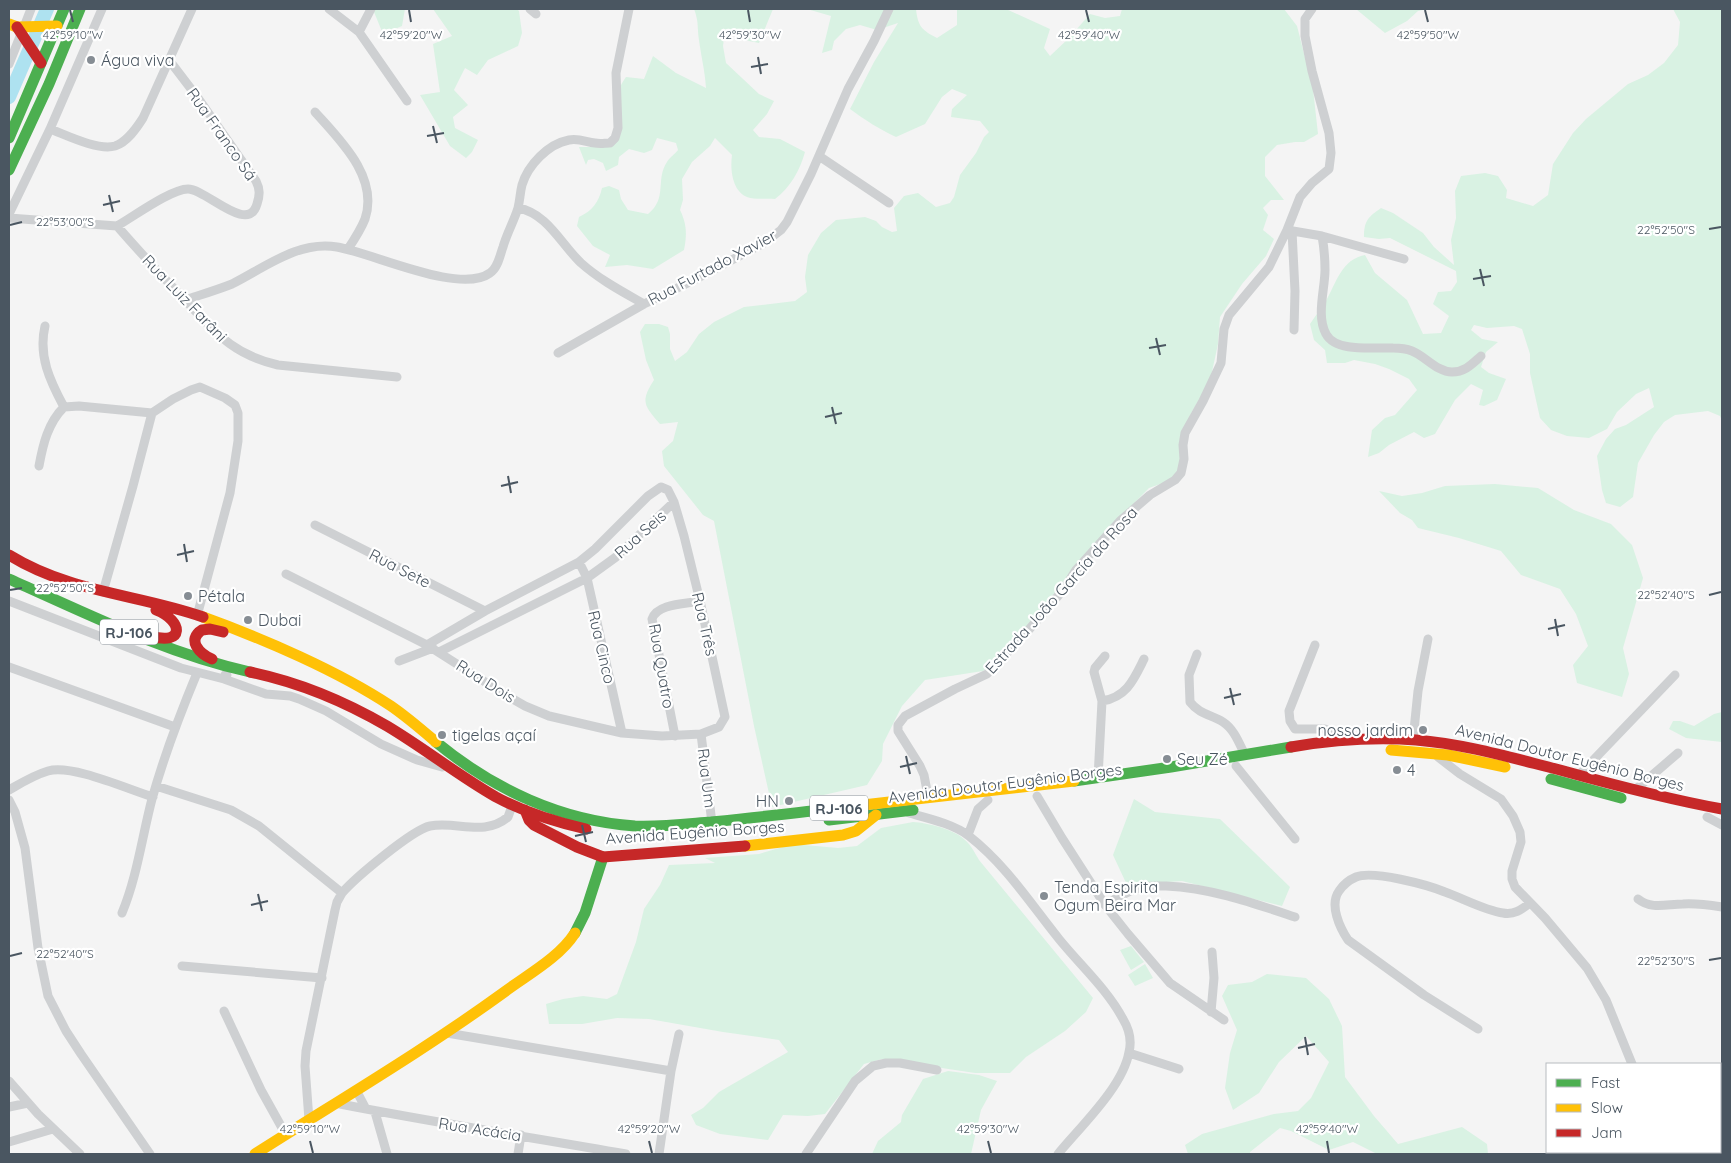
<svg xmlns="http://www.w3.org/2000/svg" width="1731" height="1163" font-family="Quicksand,sans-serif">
<rect width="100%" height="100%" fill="#f4f4f4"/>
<path fill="#d9f2e3" d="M375,9h30l-3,17 -19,8 -9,-22z
M433,9h21l2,1 3,-1h58l2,2 3,22 -4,13 -30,14 -11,15 -12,-7 -11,22 14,15 -15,12 2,11 23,12 -6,12 -6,6 -16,-12 -30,-51 20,-3 -7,-48 19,-8z
M694,9h79l-14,34 -10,-2 -24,-10 -2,15 3,17 33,31 15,7 -7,13 -14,16 6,7 21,2 25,13c-5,18 -15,36 -30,47 -8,-1 -20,1 -28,-2 -15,-6 -17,-28 -15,-42l-17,-17 -5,8 -18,16 -10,17 1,21 -3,10c7,14 7,25 4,40l-31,19 -26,-4 -22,2 5,-12 -17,-9 -16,-20 2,-9c13,-6 20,-15 23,-29l7,-2 10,4 2,9 7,11 20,4c20,-16 7,-34 19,-52 2,-4 8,-8 11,-12l-2,-7 -19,-5 -5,12 -8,3 -15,-4 -10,8 -1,8 -12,6 -3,-8 -9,-4 -6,1 -2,5 -7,-18h17l20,-13c-1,-21 -3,-40 10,-57l18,2 9,-23 23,17 30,15c-1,-17 -5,-32 -7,-48 -2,-13 0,-18 -5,-31z
M807,9h109c2,18 6,21 21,29l20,-13v-16h49l44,20 -6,19 6,8 19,-18 21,-24 15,4 15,-2 2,-7h162l13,17 16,63 5,45 -14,8h-9l-18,3 -12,12v19l19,24h-13l-8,8 5,7 -5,15 11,9 -8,17 -24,28 -22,33 -2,27 -8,37 -20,34 -11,33 3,18 -13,15 -20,7 -51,52 -26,30 -38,50 -41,44 -10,7 -58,9 -23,26 -19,38 -1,17 -15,24 -95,22 -18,-81 -40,-205 -11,-6 -39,-49 -2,-15 11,-10 5,-19 -18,2c-16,-19 -20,-22 -6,-44l-8,-20 -6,-28 5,-8h14l9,3 2,7v15l5,12 12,-9 12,-18 15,-12 30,-15 51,-6 12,-9 -2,-15 3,-22 13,-22 15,-13 29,-3 11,4 6,6 10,5 5,-1 -3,-23 10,-12 14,-3 18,14 14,-4 4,-6 6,-22 16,-22 8,-16 5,-5 -9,-11 -29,-4 1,-8 15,-14 -15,-6 -10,8 -17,27 -29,13c-17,-8 -31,-17 -46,-28l24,-47 24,-39 -21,7 -17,-5 -14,4 -12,12 -2,9 -10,3 9,-37z
M1356,9h71l-9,2 -11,10 -22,12z
M1673,9h49v412l-2,-5 -12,-5 -33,4 -11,7 -10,13 -16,28 -5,34 -13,10 -14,-4 -4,-13 -5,-34 9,-17 9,-10 11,-4 28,-18 -5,-19 -13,6 -19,18 -10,17 -18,9 -22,-2 -16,-6 -11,-12 -10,-45v-19l-8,-25 -8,-3 -27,2 -13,-3 -3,5 11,9 16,3 -12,10 -5,15 8,6 17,6 -9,21 -13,6 -5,-1 4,-15 -12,-6 -16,16 -20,34 -11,4 -10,-6 -25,13 -10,8 -11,4 4,-27 13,-12 10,-3 22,-25 -8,-11 -20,-10 -14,-5 -21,-4 -9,3h-18l-2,-13 -11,-10 -4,-16c5,-8 11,-15 16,-23 10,-18 16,-42 39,-46l10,18 32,27 16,34 18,-1 8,-17 -16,-12 5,-12 13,-1 6,-9 -1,-11 -66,-33 -11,1 -15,-2c0,-16 4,-20 17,-29l12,5 30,20 11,14 20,18 -3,-25 5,-22 -1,-27 6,-15 24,-3 13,3 9,14 -1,8 27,8 15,-11 5,-31 20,-31 13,-14 42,-35 20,-9 16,-12 14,-18 2,-23z
M1495,484l43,4 36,22 37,14 21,21 11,33 -20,70 6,26 -7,23 -45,-14 -4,-18 15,-19 -12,-32 -16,-25 -39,-14 -20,-24 -42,-13 -41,-10 -6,-8 -12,-7 -21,-22 23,5 20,-3 23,-7z
M1722,712v30l-36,-4 -17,-9 4,-8h7l14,5 20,-12z
M1134,799l21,13 65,7 70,68 -8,19 -100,-25 -55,4 -14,-30z
M913,822c15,1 41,7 52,18 6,5 10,13 14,20l114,138 -7,14 -21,19 -39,26 -16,16h-35l-93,-14 -18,5 -39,50 -17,2 -25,-1 -15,25 -48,-6 -24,-9 -5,-10 12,-7 16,-16 69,-40 -9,-12 -56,-8 -74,-13 -32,-1 -35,6h-33l-3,-20 17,-5 20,-3 24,3 10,-5 19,-52 8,-33 16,-24 9,-20 46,-2 -10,-5 54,-4 34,-10 45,4 19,-2 24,-18z
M1131,946l13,16 -13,8 -11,-20z
M1145,964l8,14 -18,8 -7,-11z
M1267,974l39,4 23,21 13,27 3,51 29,39 24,28 64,-17 25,17 1,10h-111l-24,-12 -24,8 -38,-19 -11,-3 -30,24v2h-62l-3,-9 17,-11 72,-20 24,-3 13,-13 18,-36 -23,-26 -27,26 -20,31 -26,17 -8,-22 5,-35 7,-23 -15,-34 6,-11 24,-3z
M948,1071l31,4 18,6 -16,29 -10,44h-99l6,-13 23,-19 1,-7 21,-36z"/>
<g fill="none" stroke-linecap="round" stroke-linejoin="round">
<path stroke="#aee2f0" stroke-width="14" d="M9,97l38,-88"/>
<path stroke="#ced0d2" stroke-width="9" d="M329,9l30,23 48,69
M530,9l6,5
M24,27l7,-18
M359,32l12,-23
M9,64l12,-30
M315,112c25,28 64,65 50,107 -4,10 -11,21 -17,30
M50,129c16,6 48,22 65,17 12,-4 21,-17 28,-28l49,-109
M819,156l70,47
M518,208c29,5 43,36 63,55 19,17 42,29 63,41
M9,214l41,-85 52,-120
M9,218l108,8c21,24 43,48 65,71 32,33 48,57 96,68l119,12
M117,226c16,-9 54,-37 71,-37 18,0 60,46 69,15 3,-9 3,-15 -1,-23l-58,-83 -29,-38
M1287,230l35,6 82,23
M1292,231l3,60 -1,39
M1322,236c2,11 3,23 3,34 0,19 -9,46 1,64 10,19 49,13 67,14 6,0 14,1 19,3 13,5 25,21 40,21 13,0 20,-8 29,-16
M185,300c15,-5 32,-10 47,-16 32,-16 67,-44 105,-37 36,6 123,48 153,26 8,-5 10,-18 13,-26 4,-14 11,-26 15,-39 2,-8 2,-15 4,-23 6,-20 26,-41 47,-45 10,-2 17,2 26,3 5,1 10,0 15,0l5,-5 3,-10 -2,-55 13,-64
M45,326c-7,30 5,55 19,81
M558,353l86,-49 48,-23 72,-38 17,-13 6,-8 24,-48 37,-85 26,-48 15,-32
M39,466c4,-22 9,-43 25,-59l15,-1 73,7 21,-14 18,-9 9,-3 25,11 10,7 3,8v28l-8,52 -33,123
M315,525l170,86
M579,562l8,16 35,155
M286,574l141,71 77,49 21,12 24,10 73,17 40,3 39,-2 18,-7 6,-10 -25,-116 -16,-65 -10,-34 -6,-12 -7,-3 -13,9 -53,53 -16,13 -94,49 -58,34
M103,592l30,-106 19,-73
M9,601l172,67 43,11 1,-4h2
M1315,645l-26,66 1,10 5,8h30l20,10
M439,652l148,-74 29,-21 58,-55
M1197,654l-8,21 1,27c9,12 22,13 33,20 11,7 16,21 22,33
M399,661l34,-13
M9,667l166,60
M224,679l42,15 24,2 9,3 27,12 55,33 36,16 25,7
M1102,701c25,-4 32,-22 42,-42
M701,734l11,89
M675,736l-23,-117c5,-16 35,-15 48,-18
M1413,740l5,-49 10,-52
M1438,757l22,17 41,25 12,17 7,16 1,10 -9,29v8l3,8 30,31 42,50 19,32 26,64
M1236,766l59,73
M1579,775l96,-100
M1098,778l4,-77 -8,-29 1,-4 10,-12
M156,786l75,24 28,16 83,67
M9,790c12,-7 25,-15 39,-19 24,-7 79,18 105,26
M1635,790l43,-37
M928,796l-4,-21 -4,-9 -22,-35v-6l7,-9 50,-27 32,-15 39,-41 38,-44 12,-19 44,-49 30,-26 25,-15 6,-7 3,-14 -1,-14 2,-12 18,-32 18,-38 3,-34 5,-14 40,-48 18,-37 13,-33 12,-14 17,-14 2,-16 -2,-20 -17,-62 -7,-35v-17l7,-10
M1037,796l25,42 43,67 23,29 42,49 54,37
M9,800l6,12 10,36 13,100 10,48 18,35 15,23 69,100
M909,813c18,5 45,11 60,23 37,29 61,67 90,103 21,26 48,50 64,80 6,10 9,21 6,33 -6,35 -49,75 -71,102
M1707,817l15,8
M968,835l10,-26 10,-9
M1638,899c14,11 29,5 45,5 13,-1 26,1 39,3
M1105,905c11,-7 21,-13 34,-17 9,-3 18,-2 27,-2 45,2 87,17 129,31
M122,913c15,-36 20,-76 30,-114 12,-43 28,-85 45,-126
M182,966l140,12
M224,1011l37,79 25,45
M1211,1012l3,-34 -2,-26
M1478,1029l-54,-34 -76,-55c-8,-12 -19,-35 -9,-49 4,-6 10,-11 17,-14 17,-7 72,8 89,15 17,6 41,19 58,21 11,2 18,-3 27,-10
M447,1033l224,38
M1129,1053l50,16
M9,1081l29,33 42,40
M356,1090l10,19
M335,1103c96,19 194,34 291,51
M9,1107l19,-4
M375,1112l12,42
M309,1120l-4,-54 1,-15 29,-141 2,-8 5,-9c13,-15 70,-63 88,-67 28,-5 54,11 78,-9l4,-11
M9,1142l44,-13
M518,1154l3,-19
M659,1154l12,-83 8,-37
M806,1154l49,-73 18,-15 13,-3h14l37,7"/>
<path stroke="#4caf50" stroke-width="11" d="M9,138l55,-129
M9,170l40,-86 31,-75
M9,579c79,35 156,74 241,93
M436,742c57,47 125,79 199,84 26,1 51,-2 76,-4 39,-4 78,-8 117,-13
M1551,779l70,19
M1074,781l97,-14 120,-20
M829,820l84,-10
M575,933l10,-20 18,-56"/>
<path stroke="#ffc107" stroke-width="11" d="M9,24l8,3 40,-1
M203,617c61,22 135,54 188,89 16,11 31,24 45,36
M1391,750l57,5 57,12
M828,809l246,-28
M745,846l98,-11 13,-4 20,-16
M255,1154c83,-53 168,-103 248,-161 24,-18 56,-35 72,-60"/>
<path stroke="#c62828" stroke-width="11" d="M17,27l24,36
M9,555c62,38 128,39 194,62
M151,636c33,10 33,-15 5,-26
M212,659c-12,-5 -26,-19 -10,-29l8,-1 13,3
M250,672c48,10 94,29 137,54 37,22 72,50 109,71 28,15 59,25 90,32
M1291,747c41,-7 83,-10 125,-7 49,4 96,18 144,30 54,15 107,29 162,39
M525,810l4,10 5,5 43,22 26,10 142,-11"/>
</g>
<path fill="none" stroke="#4a5661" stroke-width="2" d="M70,10l3,12M409,10l2,12M748,10l2,12M1086,10l3,12M1425,10l3,12M758,57l3,17M751,67l17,-3M433,126l4,17M427,136l17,-3M109,195l4,17M103,205l17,-4M10,225l12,-3M1709,229l12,-2M1480,269l4,17M1473,279l18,-3M1156,338l4,17M1149,348l17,-3M832,407l4,17M825,417l17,-4M508,476l3,17M501,486l17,-4M184,544l3,18M177,555l17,-4M10,590l12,-2M1709,595l12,-3M1555,619l3,17M1548,629l17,-4M1230,688l4,17M1224,698l17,-4M906,756l4,18M900,767l17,-4M582,825l4,17M575,836l18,-4M258,894l4,17M251,905l17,-4M10,956l12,-3M1709,960l12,-2M1305,1037l3,18M1298,1048l17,-4M310,1141l3,12M649,1141l3,12M988,1141l3,12M1327,1141l2,12"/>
<g fill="#868d94" stroke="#fff" stroke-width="2">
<circle cx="91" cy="60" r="5"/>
<circle cx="188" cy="596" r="5"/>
<circle cx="248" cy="620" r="5"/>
<circle cx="1423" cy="730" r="5"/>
<circle cx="442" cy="735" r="5"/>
<circle cx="1167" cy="759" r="5"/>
<circle cx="1397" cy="770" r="5"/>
<circle cx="789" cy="801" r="5"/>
<circle cx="1044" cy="896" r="5"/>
</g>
<g text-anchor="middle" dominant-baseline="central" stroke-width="4.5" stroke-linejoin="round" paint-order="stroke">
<g fill="#fff" stroke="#808990" stroke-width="1">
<rect x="100" y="619.5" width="58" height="25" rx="4"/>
<rect x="810" y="795.5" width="58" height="25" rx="4"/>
</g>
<g font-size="15" font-weight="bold" fill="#4a5661">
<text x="129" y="632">RJ-106</text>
<text x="839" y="808">RJ-106</text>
</g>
<g font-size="16" fill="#4a5661" stroke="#fff" text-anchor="start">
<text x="101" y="60">Água viva</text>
<text x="198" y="596">Pétala</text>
<text x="258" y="620">Dubai</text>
<text x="1413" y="730" text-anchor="end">nosso jardim</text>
<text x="452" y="735">tigelas açaí</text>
<text x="1177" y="759">Seu Zé</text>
<text x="1407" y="770">4</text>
<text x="779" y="801" text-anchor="end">HN</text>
<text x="1054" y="887">Tenda Espirita<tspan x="1054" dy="18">Ogum Beira Mar</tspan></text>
</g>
<g font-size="16" fill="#4a5661" stroke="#fff">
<text transform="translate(222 134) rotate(55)">Rua Franco Sá</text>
<text transform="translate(712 267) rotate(-28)">Rua Furtado Xavier</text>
<text transform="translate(185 298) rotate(46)">Rua Luiz Farâni</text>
<text transform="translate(640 534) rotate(-42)">Rua Seis</text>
<text transform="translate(400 568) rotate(27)">Rua Sete</text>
<text transform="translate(1061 590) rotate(-48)">Estrada João García da Rosa</text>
<text transform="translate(705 624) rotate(77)">Rua Três</text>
<text transform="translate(602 647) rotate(77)">Rua Cinco</text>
<text transform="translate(662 666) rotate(80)">Rua Quatro</text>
<text transform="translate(486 681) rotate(32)">Rua Dois</text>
<text transform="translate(1570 757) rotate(14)">Avenida Doutor Eugênio Borges</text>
<text transform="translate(707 778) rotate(83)">Rua Um</text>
<text transform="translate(1005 783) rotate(-7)">Avenida Doutor Eugênio Borges</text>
<text transform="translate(695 832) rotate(-4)">Avenida Eugênio Borges</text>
<text transform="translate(480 1129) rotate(9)">Rua Acácia</text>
</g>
</g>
<g font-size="12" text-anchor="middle" fill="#4a5661" stroke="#fff" stroke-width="4.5" stroke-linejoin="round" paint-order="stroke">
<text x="73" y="39">42°59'10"W</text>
<text x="411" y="39">42°59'20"W</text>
<text x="750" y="39">42°59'30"W</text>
<text x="1089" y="39">42°59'40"W</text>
<text x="1428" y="39">42°59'50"W</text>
<text x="65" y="226">22°53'00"S</text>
<text x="1666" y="234">22°52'50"S</text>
<text x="65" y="592">22°52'50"S</text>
<text x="1666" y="599">22°52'40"S</text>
<text x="65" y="958">22°52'40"S</text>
<text x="1666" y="965">22°52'30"S</text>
<text x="310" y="1133">42°59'10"W</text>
<text x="649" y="1133">42°59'20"W</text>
<text x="988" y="1133">42°59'30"W</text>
<text x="1327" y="1133">42°59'40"W</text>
</g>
<rect width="1731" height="1163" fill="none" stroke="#4a5661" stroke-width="20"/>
<rect x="1546" y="1063" width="175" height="90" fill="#ffffff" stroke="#b7bbc0"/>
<rect x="1556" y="1079" width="25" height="8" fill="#4caf50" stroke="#b7bbc0"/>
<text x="1591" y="1088" font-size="15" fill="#4a5661">Fast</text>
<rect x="1556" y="1104" width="25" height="8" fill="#ffc107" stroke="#b7bbc0"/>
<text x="1591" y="1113" font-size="15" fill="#4a5661">Slow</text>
<rect x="1556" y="1129" width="25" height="8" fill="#c62828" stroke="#b7bbc0"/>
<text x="1591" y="1138" font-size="15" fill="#4a5661">Jam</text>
</svg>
